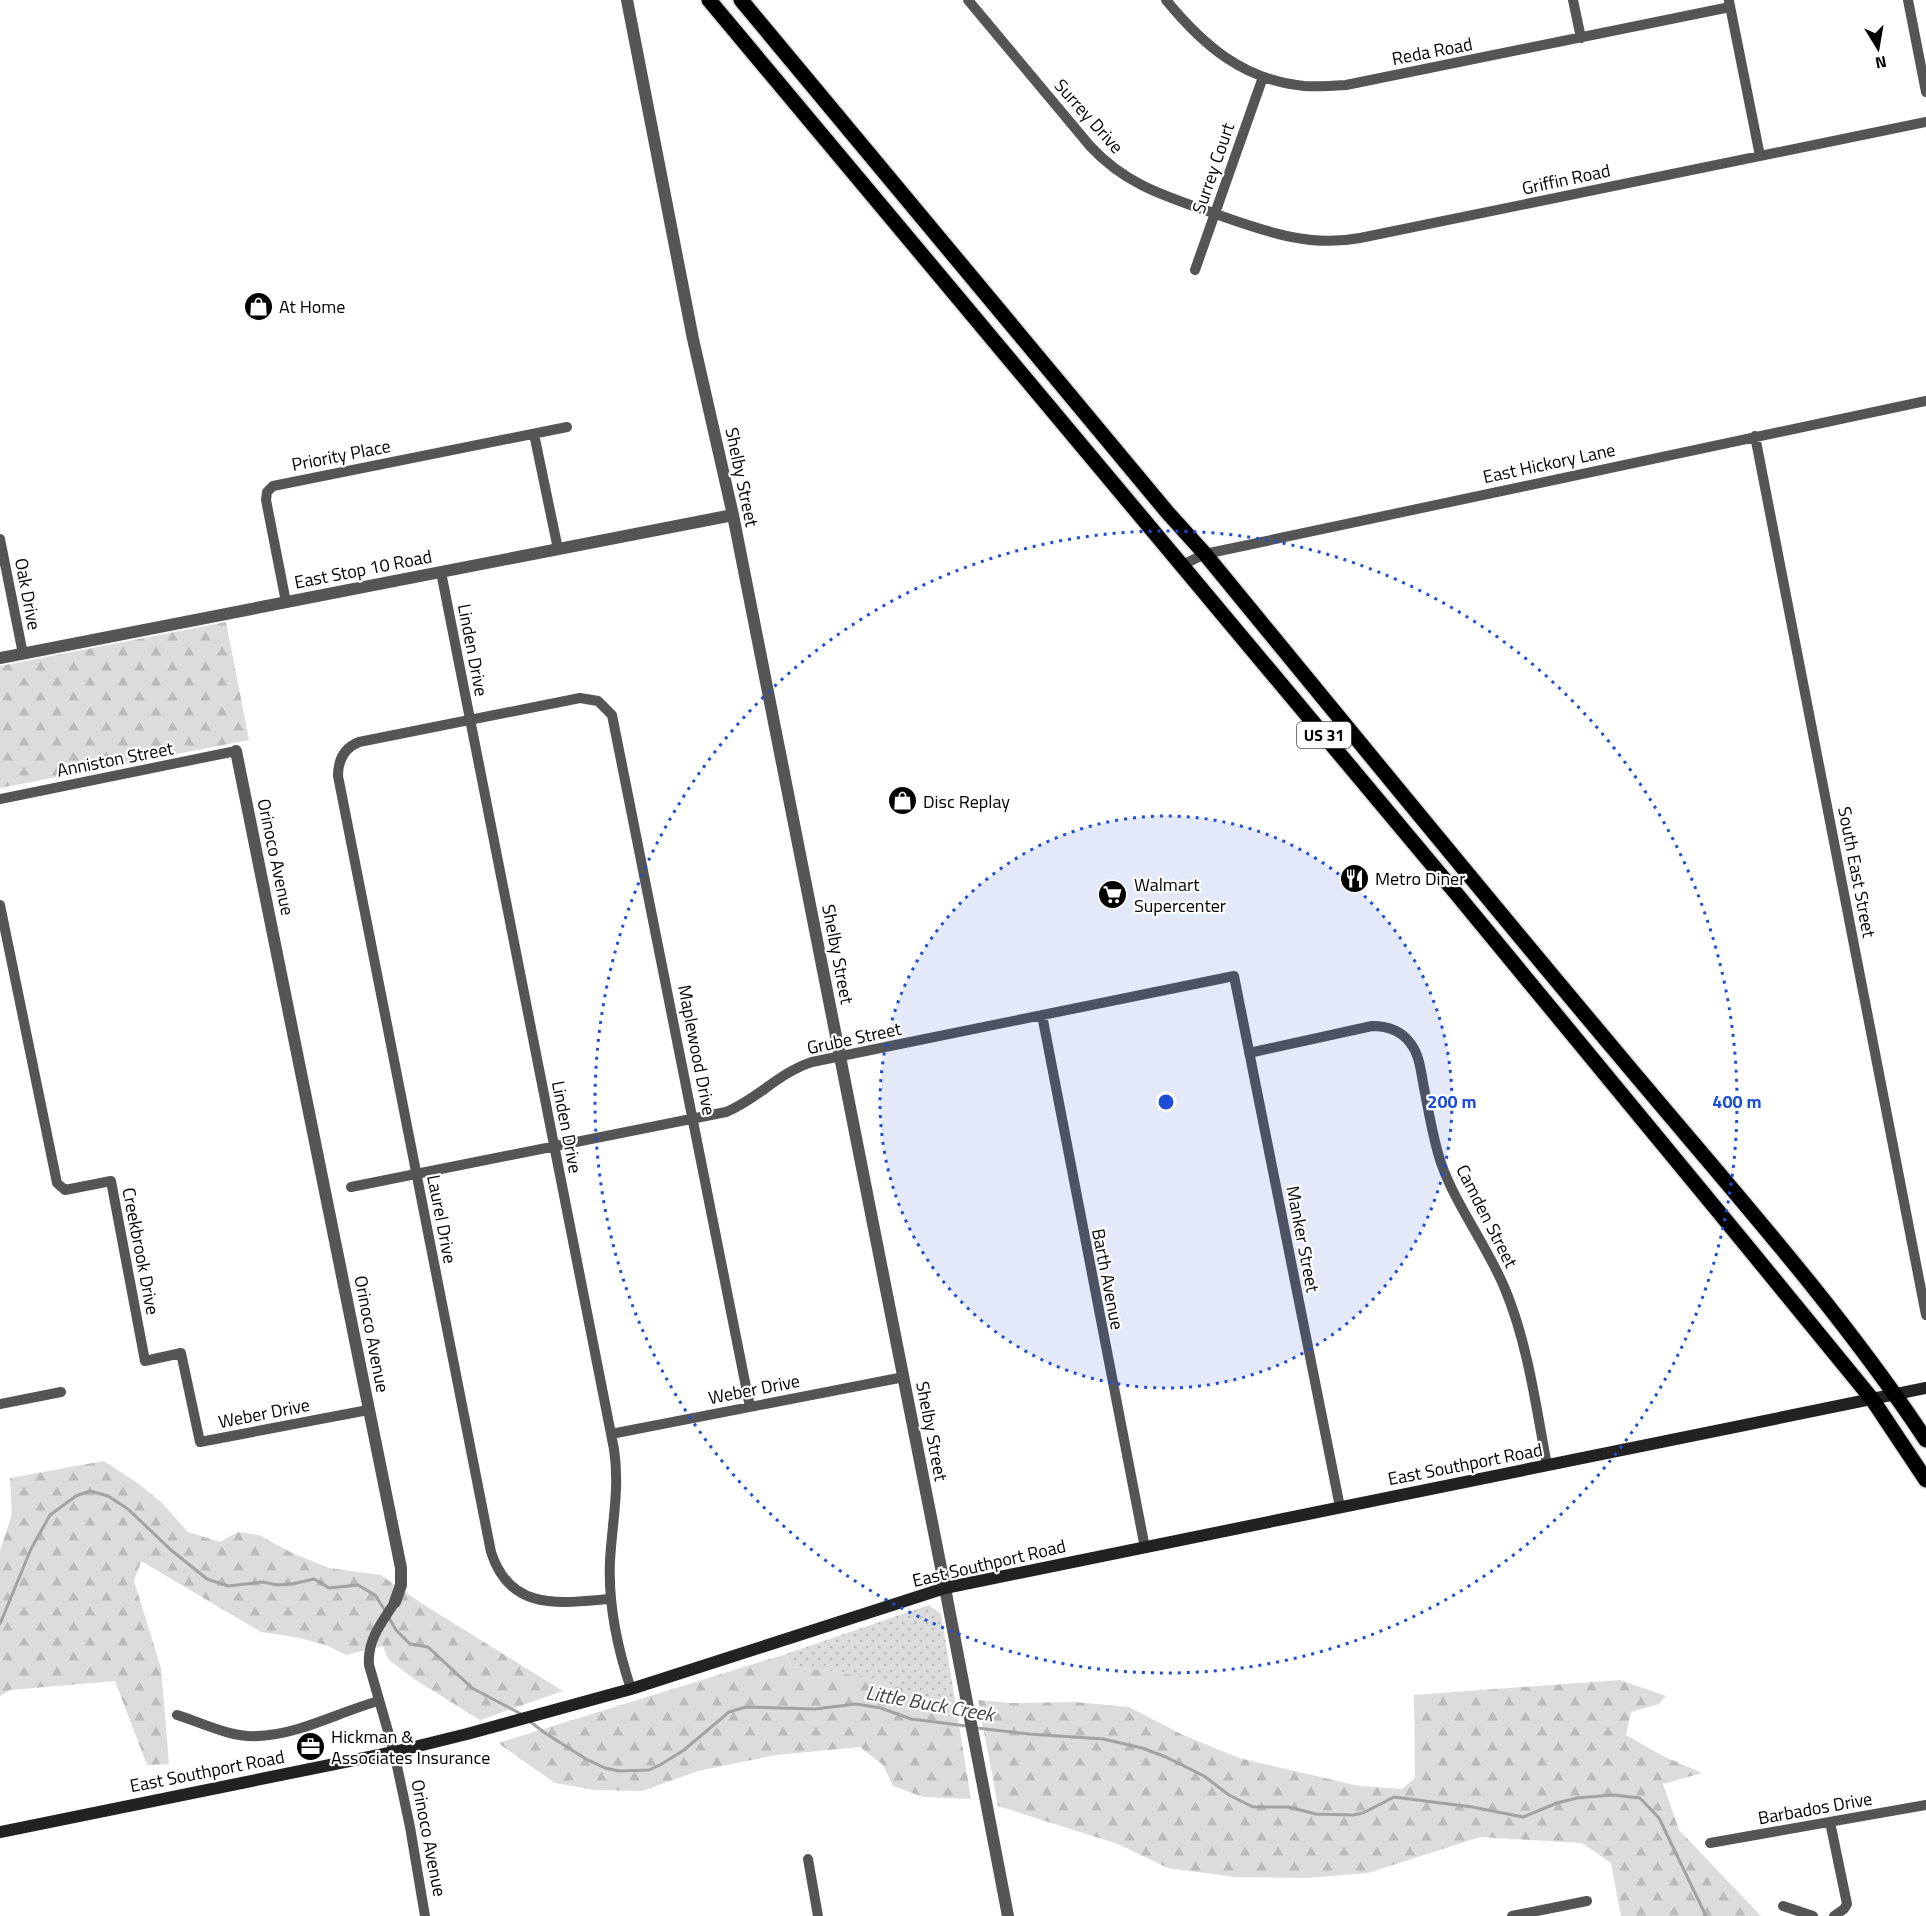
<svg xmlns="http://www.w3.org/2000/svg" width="1926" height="1916" font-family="'Titillium Web',sans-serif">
<defs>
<pattern id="grass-dots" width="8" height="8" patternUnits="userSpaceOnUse" patternTransform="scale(1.5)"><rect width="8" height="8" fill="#dcdcdc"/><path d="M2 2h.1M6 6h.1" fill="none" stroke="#bbb" stroke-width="1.8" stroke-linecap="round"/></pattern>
<pattern id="forest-firs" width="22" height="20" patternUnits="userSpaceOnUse" patternTransform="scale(1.5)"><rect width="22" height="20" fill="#dcdcdc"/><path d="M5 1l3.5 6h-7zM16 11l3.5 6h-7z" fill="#bbb"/></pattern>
</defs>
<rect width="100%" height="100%" fill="#fff"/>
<path fill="url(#grass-dots)" d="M929,1605l12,9 15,92h-31l-23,-18 -62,-16 -48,-5 -6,-13z"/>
<path fill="url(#forest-firs)" d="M226,622l23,118 -249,48v-122z
M104,1461l35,23 22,18 27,30 32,10 18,-10 21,3 33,18 37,15 52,7 40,28 142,88 -83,29 -66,-41 -26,-20 -5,-13 -37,9 -20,-10 -31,-8 -34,-5 -120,-71 -7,20 27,87 8,96 -22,1 -32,-84 -105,9 -10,6v-145l12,-37 -2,-36z
M786,1654l6,13 48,5 62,16 23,18h31l15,93 -48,-2 -30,-11 -10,-21 -23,-18 -84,8 -78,16 -56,20 -47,-1 -40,-7 -57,-40z
M1620,1680l46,16 -7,8 -28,8 -5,23 37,21 39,17 -39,11 16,46 82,86h-140l-10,-53 -29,-20 -102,-6 -112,36 -63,5 -70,-1 -67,-9 -50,-24 -120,-38 -20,-106 32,3 65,-1 54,5 54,28 56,23 120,28 43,3 13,-11 -1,-83z"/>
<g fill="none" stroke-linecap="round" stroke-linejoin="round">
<path stroke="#a3a3a3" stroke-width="3" d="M389,1618l7,12 14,14 18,3 44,41 49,26
M0,1624l31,-75 19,-34 26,-19 14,-5 18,5 20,13 43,41 36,29 21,7 34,-4 16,3 14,-1 22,-5 15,9 29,-3 17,10 11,17
M528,1720l17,13 41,26 19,9 14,3 30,-1 11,-5 24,-15 45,-38 17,-5 69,2 41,-5 25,4 30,11 56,7
M977,1728l52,6 74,5 39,9 24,9 38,19 25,19 24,12h35l28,7 37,1 10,-2 31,-16 78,10 51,10 34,-14 20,-5 36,-3 27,3 19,20 47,98"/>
<defs>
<path id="primary" d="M709,0l746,892 291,353 126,154 54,81
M741,0l427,513 37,41c137,167 274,335 413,500 105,126 217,249 308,386"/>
</defs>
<use href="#primary" stroke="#dbdbdb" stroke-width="18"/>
<path stroke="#555" stroke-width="10" d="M968,0l122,146c36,39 75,50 123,67 49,17 94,35 147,25l566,-116
M1166,0c37,45 77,80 138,86 14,1 28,0 42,-1l384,-78
M1573,0l8,38
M1908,0l18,92
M1729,1l31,155
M1195,270l68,-193
M534,434l24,115
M1755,436l171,879
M0,539l23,115
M1182,565l23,-11 721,-153
M441,572l173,877c6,39 -2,74 -4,112 -2,44 7,86 21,128
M286,602l-20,-102 1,-8 6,-6 294,-59
M0,799l236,-48
M0,905l57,278 8,7 46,-9 34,180 36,-8 19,89 168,-32
M1042,1015l103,533
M1249,1053l123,-27c16,0 30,5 39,18 9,12 10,29 13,44 5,25 9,51 17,75 16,45 46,82 64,126 23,55 31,118 42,176
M351,1187l375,-75c32,-13 52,-39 86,-50l422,-86 106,531
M0,1404l61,-12
M611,1434l293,-57
M610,1599c-50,4 -100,13 -119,-47l-153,-776c0,-16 6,-28 21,-34l221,-44 18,3 14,14 138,692
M395,1602c-13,20 -28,38 -26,63l25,87 16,75 15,89
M177,1715c26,8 54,23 81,21 43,-2 80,-24 121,-35
M1830,1822l17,82 -3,5 -10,7
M1710,1843l216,-38
M808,1859l10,57
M1783,1906l30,10
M1512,1916l75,-15"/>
<path stroke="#555" stroke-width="12" d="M627,0l66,339 40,176 212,1073 63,328
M0,658l733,-143
M236,751l165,817v17l-6,17"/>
<path stroke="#222" stroke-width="12" d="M0,1832l394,-80 73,-18 164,-45 314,-101 981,-200"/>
<use href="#primary" stroke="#000" stroke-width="15"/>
</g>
<circle cx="1166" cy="1102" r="286" fill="#1d4ed8" fill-opacity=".12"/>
<g fill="none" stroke="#1d4ed8" stroke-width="3" stroke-dasharray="3 6">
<circle cx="1166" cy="1102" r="286"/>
<circle cx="1166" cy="1102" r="571"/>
</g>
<defs>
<symbol id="shop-disc" viewBox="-11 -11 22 22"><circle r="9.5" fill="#000" stroke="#fff"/><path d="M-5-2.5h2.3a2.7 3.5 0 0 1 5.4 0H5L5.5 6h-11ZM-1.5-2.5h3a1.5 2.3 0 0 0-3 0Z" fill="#fff"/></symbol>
<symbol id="restaurant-disc" viewBox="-11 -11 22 22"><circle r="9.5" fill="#000" stroke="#fff"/><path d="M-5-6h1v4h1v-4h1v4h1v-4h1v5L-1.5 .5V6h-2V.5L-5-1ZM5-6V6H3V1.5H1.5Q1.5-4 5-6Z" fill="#fff"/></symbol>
<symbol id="supermarket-disc" viewBox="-11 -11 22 22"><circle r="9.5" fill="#000" stroke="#fff"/><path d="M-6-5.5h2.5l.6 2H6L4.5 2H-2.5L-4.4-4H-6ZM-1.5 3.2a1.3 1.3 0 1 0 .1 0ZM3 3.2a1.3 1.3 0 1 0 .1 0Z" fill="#fff"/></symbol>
<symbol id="office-disc" viewBox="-11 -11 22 22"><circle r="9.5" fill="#000" stroke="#fff"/><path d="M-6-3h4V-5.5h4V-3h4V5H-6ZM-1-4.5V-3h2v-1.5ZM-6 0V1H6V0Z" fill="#fff"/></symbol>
</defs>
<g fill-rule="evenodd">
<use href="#shop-disc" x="242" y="290" width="33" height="33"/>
<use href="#shop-disc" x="886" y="784" width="33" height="33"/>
<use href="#restaurant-disc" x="1338" y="862" width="33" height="33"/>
<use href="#supermarket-disc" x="1096" y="878" width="33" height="33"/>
<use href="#office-disc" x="294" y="1730" width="33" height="33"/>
</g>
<g text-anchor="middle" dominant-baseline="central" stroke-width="4.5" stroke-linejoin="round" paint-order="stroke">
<rect fill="#fff" stroke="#4c4c4c" stroke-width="1.5" x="1297" y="722" width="54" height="26" rx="4.5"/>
<g font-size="16" font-weight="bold" fill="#000">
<text x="1324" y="735">US 31</text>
</g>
<g font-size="18" fill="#000" stroke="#fff">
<text transform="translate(1432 51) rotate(-11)">Reda Road</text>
<text transform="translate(1089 116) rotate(48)">Surrey Drive</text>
<text transform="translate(1213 168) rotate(-71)">Surrey Court</text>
<text transform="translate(1566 179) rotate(-12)">Griffin Road</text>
<text transform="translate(341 455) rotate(-11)">Priority Place</text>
<text transform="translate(1549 463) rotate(-12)">East Hickory Lane</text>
<text transform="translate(742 477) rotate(78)">Shelby Street</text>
<text transform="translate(363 569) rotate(-11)">East Stop 10 Road</text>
<text transform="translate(28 594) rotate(79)">Oak Drive</text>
<text transform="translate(473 650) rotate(79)">Linden Drive</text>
<text transform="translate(115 759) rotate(-11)">Anniston Street</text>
<text transform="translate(276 857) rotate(78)">Orinoco Avenue</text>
<text transform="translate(1857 872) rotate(79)">South East Street</text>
<text transform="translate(838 954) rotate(79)">Shelby Street</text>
<text transform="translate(854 1038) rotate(-12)">Grube Street</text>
<text transform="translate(697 1050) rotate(79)">Maplewood Drive</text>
<text transform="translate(567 1127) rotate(79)">Linden Drive</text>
<text transform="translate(1487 1216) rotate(63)">Camden Street</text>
<text transform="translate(442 1219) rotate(79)">Laurel Drive</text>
<text transform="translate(1303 1239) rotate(79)">Manker Street</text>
<text transform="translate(141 1251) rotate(79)">Creekbrook Drive</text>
<text transform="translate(1108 1279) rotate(79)">Barth Avenue</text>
<text transform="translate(372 1334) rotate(79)">Orinoco Avenue</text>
<text transform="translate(754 1389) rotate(-11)">Weber Drive</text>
<text transform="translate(264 1413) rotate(-11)">Weber Drive</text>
<text transform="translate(932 1431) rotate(79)">Shelby Street</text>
<text transform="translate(1465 1464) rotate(-11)">East Southport Road</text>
<text transform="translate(989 1563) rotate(-13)">East Southport Road</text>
<text transform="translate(207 1771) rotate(-11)">East Southport Road</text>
<text transform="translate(1815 1808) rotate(-10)">Barbados Drive</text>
<text transform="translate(429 1838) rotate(79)">Orinoco Avenue</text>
</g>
<g font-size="18" fill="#000" stroke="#fff" text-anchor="start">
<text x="279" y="306">At Home</text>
<text x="923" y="801">Disc Replay</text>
<text x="1375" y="878">Metro Diner</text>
<text x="1134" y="884">Walmart<tspan x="1134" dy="21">Supercenter</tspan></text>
<text x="331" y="1736">Hickman &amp;<tspan x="331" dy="21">Associates Insurance</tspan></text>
</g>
<g font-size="20" font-style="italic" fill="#444" stroke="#fff">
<text transform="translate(930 1703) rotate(10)">Little Buck Creek</text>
</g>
</g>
<circle cx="1166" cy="1102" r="9" fill="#1d4ed8" stroke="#fff" stroke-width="3"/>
<g font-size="18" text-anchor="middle" font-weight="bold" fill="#1d4ed8" stroke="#fff" stroke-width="4.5" stroke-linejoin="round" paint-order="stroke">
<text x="1452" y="1108">200 m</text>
<text x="1737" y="1108">400 m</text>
</g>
<g transform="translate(1878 48) rotate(169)" stroke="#ffffff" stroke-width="4.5" paint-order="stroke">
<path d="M0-4.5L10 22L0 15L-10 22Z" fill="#000000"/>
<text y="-9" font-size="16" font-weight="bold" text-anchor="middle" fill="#000000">N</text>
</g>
</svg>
